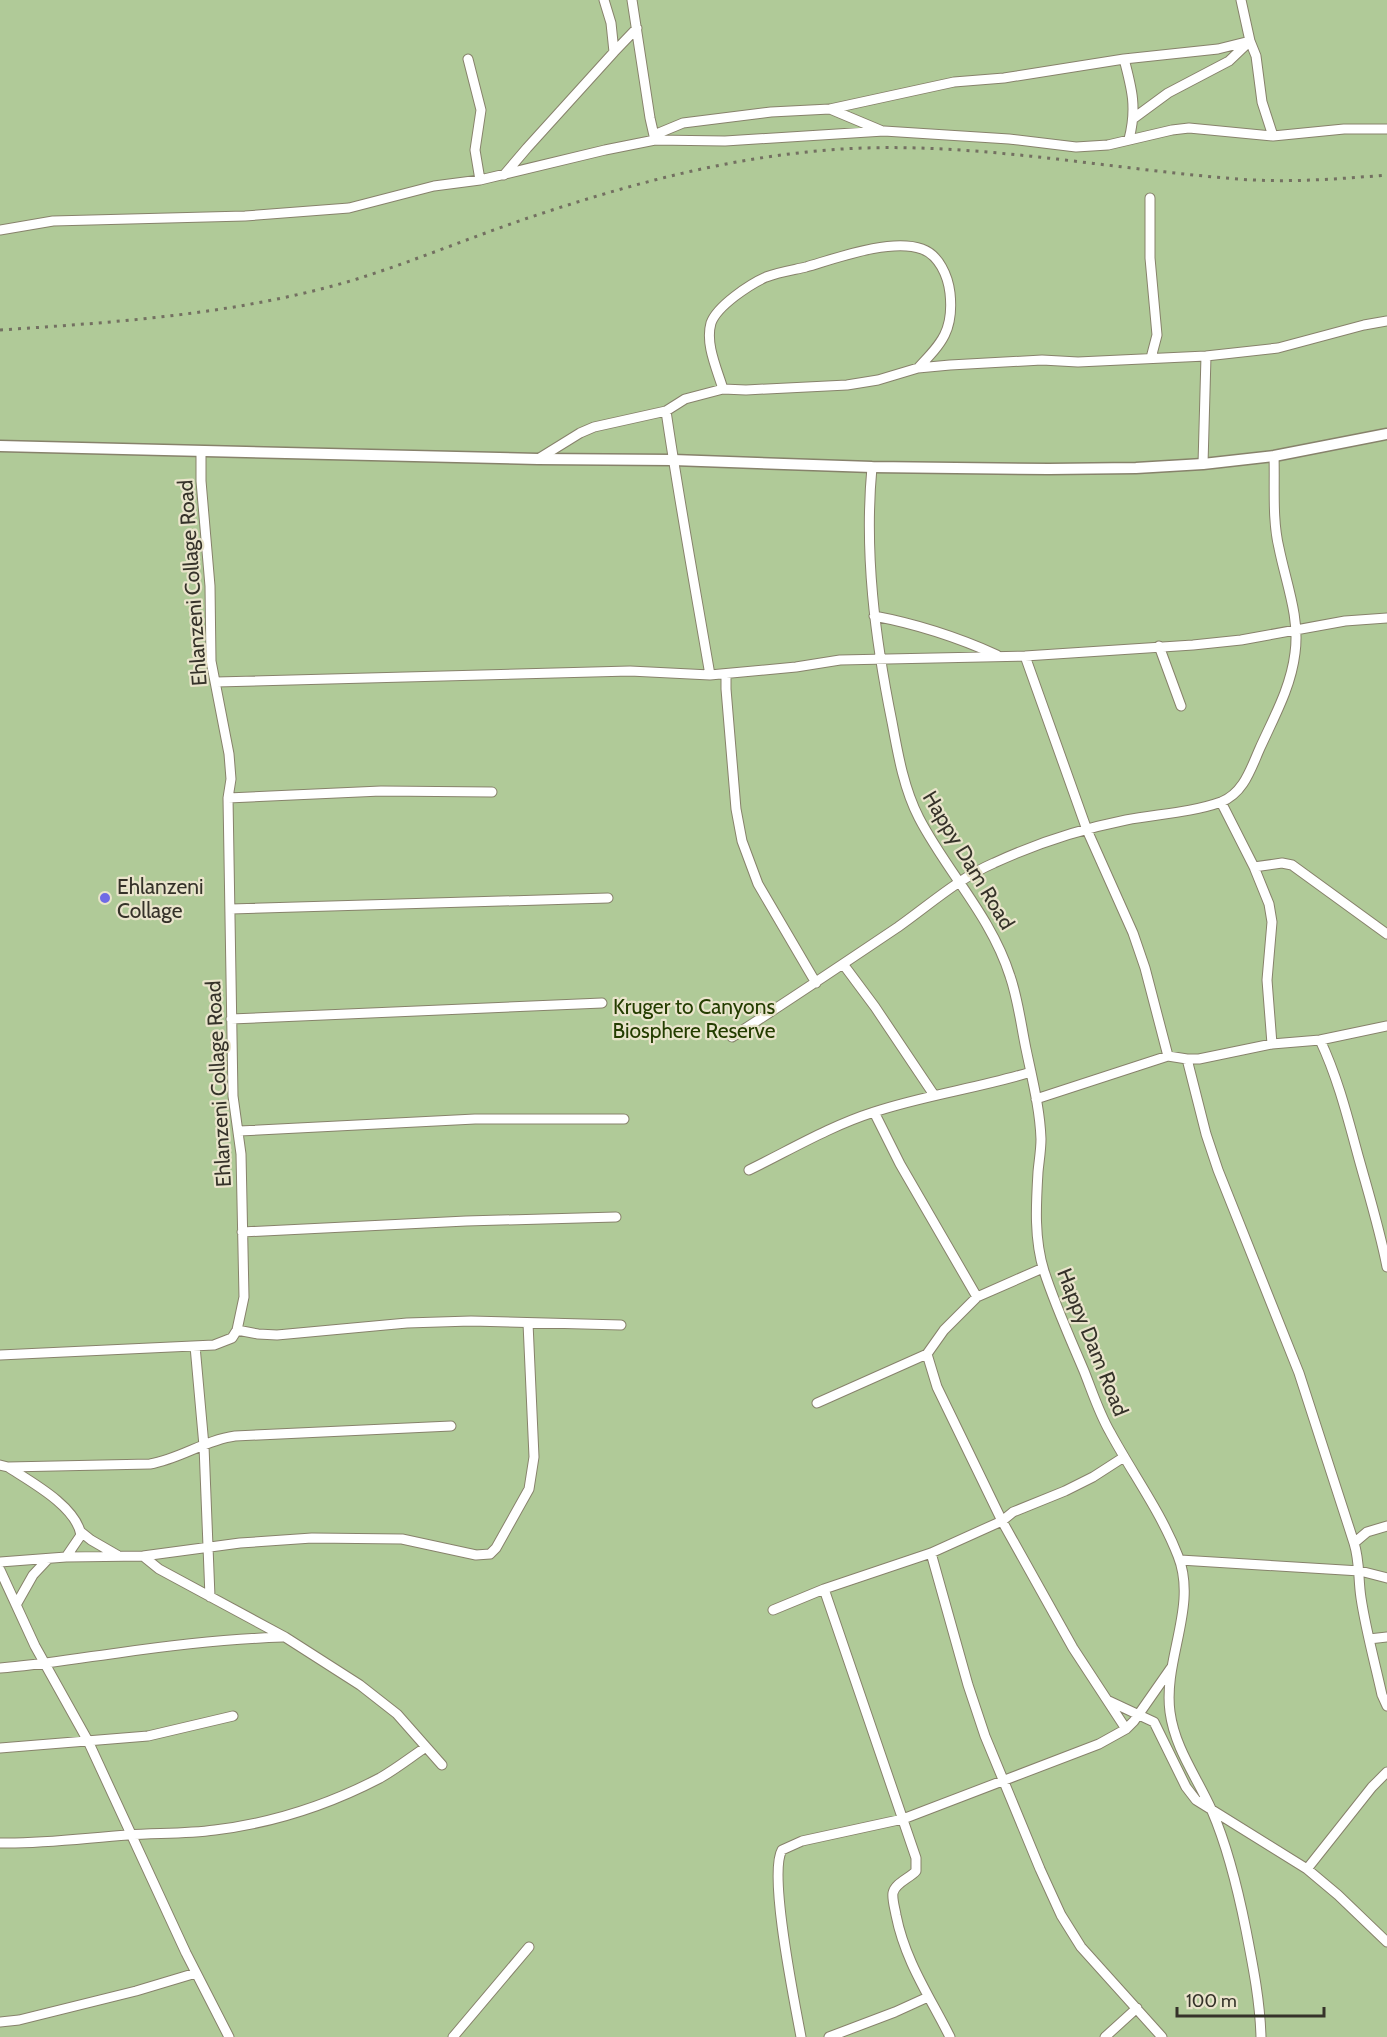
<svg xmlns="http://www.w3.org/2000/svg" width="1387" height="2037" font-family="Cabin,sans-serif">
<rect width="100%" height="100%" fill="#e9e4cb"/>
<path fill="#b0ca98" d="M0,0h1387v2037h-1387z"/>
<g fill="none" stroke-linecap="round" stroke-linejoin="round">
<defs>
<path id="minor" d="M632,0l18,118 5,22
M1241,0l9,41 6,15 6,46 11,34
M614,52l23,-24
M468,59l13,51 -6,40 5,30
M1124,59c8,30 13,49 5,80
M830,109l50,21
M1134,118l34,-25 61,-32 21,-20
M654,135l29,-12 88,-11 59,-3 124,-27 50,-4 120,-19 94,-10 32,-8
M504,175l23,-27 87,-96 -3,-29 -7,-23
M1150,198v60l7,77 -6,23
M0,230l53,-9 192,-5 104,-8 85,-22 46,-6 125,-30 50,-10 70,1 159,-10 125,8 67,8 32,-2 64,-15 17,-2 84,8 71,-7h43
M723,389c-6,-20 -18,-45 -12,-66 6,-17 39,-39 55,-46 13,-5 27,-7 40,-10 31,-9 85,-29 116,-18 17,6 26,27 28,44 4,37 -8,50 -32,75
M666,411c13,89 29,176 44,264
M538,459l42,-26 14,-6 72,-16 19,-12 38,-10 23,1 101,-5 31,-5 40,-12 32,-3 92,-5 36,2 128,-6 72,-8 86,-23 23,-4
M1203,464l3,-108
M872,467c-8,86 3,171 20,255 6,33 12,67 27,96 28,54 72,98 91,158 8,23 11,49 16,73 6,29 14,60 15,90 0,11 -2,22 -3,33 -2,33 -4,67 6,99 11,34 26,67 40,100 8,20 15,42 26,61 22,41 51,80 68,124 20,50 -15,104 -8,156 5,37 27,65 42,99 16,37 26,79 34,119 7,36 14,71 15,107
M874,616c43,8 83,21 123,39
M1159,646l22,60
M1025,656l62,174 46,103 12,35 23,88
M726,674v15l10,120 6,32 16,43 58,99
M216,682l414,-11 80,4 86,-8 44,-7 185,-4 168,-11 48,-5 104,-19 42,-3
M228,798l153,-7 111,1
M1221,802l33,65 15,37 3,18 -5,58 5,64
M1254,867l28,-4 10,2 95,69
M231,909l377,-11
M843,964l32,43 59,88
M231,1019l371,-16
M732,1037c56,-36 111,-73 166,-110 31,-22 61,-49 96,-64 41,-19 87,-34 132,-43 31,-6 64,-7 95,-18 23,-9 30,-34 39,-54 14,-31 31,-61 35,-95 5,-36 -9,-70 -16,-105 -7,-29 -4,-62 -5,-92
M1320,1040c18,38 28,79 39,119 10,36 21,72 28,108
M1187,1059l19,75 12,36 81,203 55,170c6,19 4,36 7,55 5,33 14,65 21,97l5,11
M1036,1099l132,-43 19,3h12l73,-15 48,-4 67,-14
M874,1112l26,52 77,133
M239,1131l236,-12h149
M749,1170c41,-20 81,-44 125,-58 51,-17 105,-24 157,-40
M242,1232l224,-11 150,-4
M237,1330l21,4 19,1 130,-12 64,-2 150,4
M195,1346l9,100 6,151
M927,1354l10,33 65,134 71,127 53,81
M0,1355l214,-10 18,-7 5,-8 7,-33 -3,-143 -8,-58 -5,-298 3,-19 -2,-25 -18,-93 -1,-75 -9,-105v-29
M817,1403l110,-49 17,-24 33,-33 66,-29
M0,1465l8,2 142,-3c30,-5 55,-24 85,-28l216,-10
M8,1467c23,15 68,39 73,68l-15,22
M81,1532l10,8 26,15
M1354,1543l13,-11 20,-6
M931,1553l37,132 17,51 55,133 21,46 20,32 81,90
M143,1556l16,13 126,68 75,48 37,29 45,51
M1180,1560l180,11 27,7
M0,1562l66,-5 77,-1 97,-13 72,-5 90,1 74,16 14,-1 6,-6 33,-59 5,-32 -6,-134
M0,1570l35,76 53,95 98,212 43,84
M824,1589l92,269v13c-6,7 -21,12 -23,22 -1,6 2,16 3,22 9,46 34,82 54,122
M16,1605l17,-30 15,-16
M773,1610l51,-21 107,-36 71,-32 11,-9 52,-21 28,-14 31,-20
M1369,1639l18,-2
M0,1668c40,-3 79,-10 118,-15 55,-8 110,-14 165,-16
M1109,1701l45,21 32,65 10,13 111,69 31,26 49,47
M0,1748l148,-12 85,-20
M0,1843c43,1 85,-5 128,-8 29,-2 58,-1 87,-5 57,-7 115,-26 165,-52 16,-9 31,-21 46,-31
M1307,1869l65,-82 15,-15
M0,2022l19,-2 117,-29 60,-18
M453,2037l76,-90
M801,2037c-6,-33 -33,-163 -19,-187l20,-9 101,-22 196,-75 27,-15 8,-8 37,-53
M829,2037l66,-25 33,-15
M1105,2037l32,-29"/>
<path id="tertiary" d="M0,446l538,13 135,1 199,7 177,2 87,-1 67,-4 71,-8 113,-22"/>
</defs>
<use href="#minor" stroke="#87826b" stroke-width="11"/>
<use href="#tertiary" stroke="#87826b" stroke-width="13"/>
<use href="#minor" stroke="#fff" stroke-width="9"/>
<use href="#tertiary" stroke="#fff" stroke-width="10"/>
<path stroke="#737061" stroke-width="3" stroke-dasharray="3 6" stroke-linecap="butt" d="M0,330c121,-8 241,-16 357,-51 57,-18 112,-41 168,-60 92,-31 185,-57 282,-67 144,-16 288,16 431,27 50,4 100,0 149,-4"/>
</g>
<circle fill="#6f6ae5" stroke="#e9e4cb" stroke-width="2" cx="105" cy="898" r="6"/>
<g text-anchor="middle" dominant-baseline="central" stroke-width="4.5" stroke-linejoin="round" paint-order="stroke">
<g font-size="21" fill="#353229" stroke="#e9e4cb">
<text transform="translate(192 583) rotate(-94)">Ehlanzeni Collage Road</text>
<text transform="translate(969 860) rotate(59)">Happy Dam Road</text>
<text transform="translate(218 1084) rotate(-93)">Ehlanzeni Collage Road</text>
<text transform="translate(1093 1342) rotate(68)">Happy Dam Road</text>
</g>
<g font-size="21" fill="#353229" stroke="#e9e4cb" text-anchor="start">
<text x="117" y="886">Ehlanzeni<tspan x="117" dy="24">Collage</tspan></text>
</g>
<g font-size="21" fill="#243d00" stroke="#e9e4cb">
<text x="694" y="1006">Kruger to Canyons<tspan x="694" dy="24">Biosphere Reserve</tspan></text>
</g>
</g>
<path d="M1177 2007v9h147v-9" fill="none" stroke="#353229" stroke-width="3"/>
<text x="1186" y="2007" font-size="18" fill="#353229" stroke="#e9e4cb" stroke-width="4.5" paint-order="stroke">100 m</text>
</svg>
